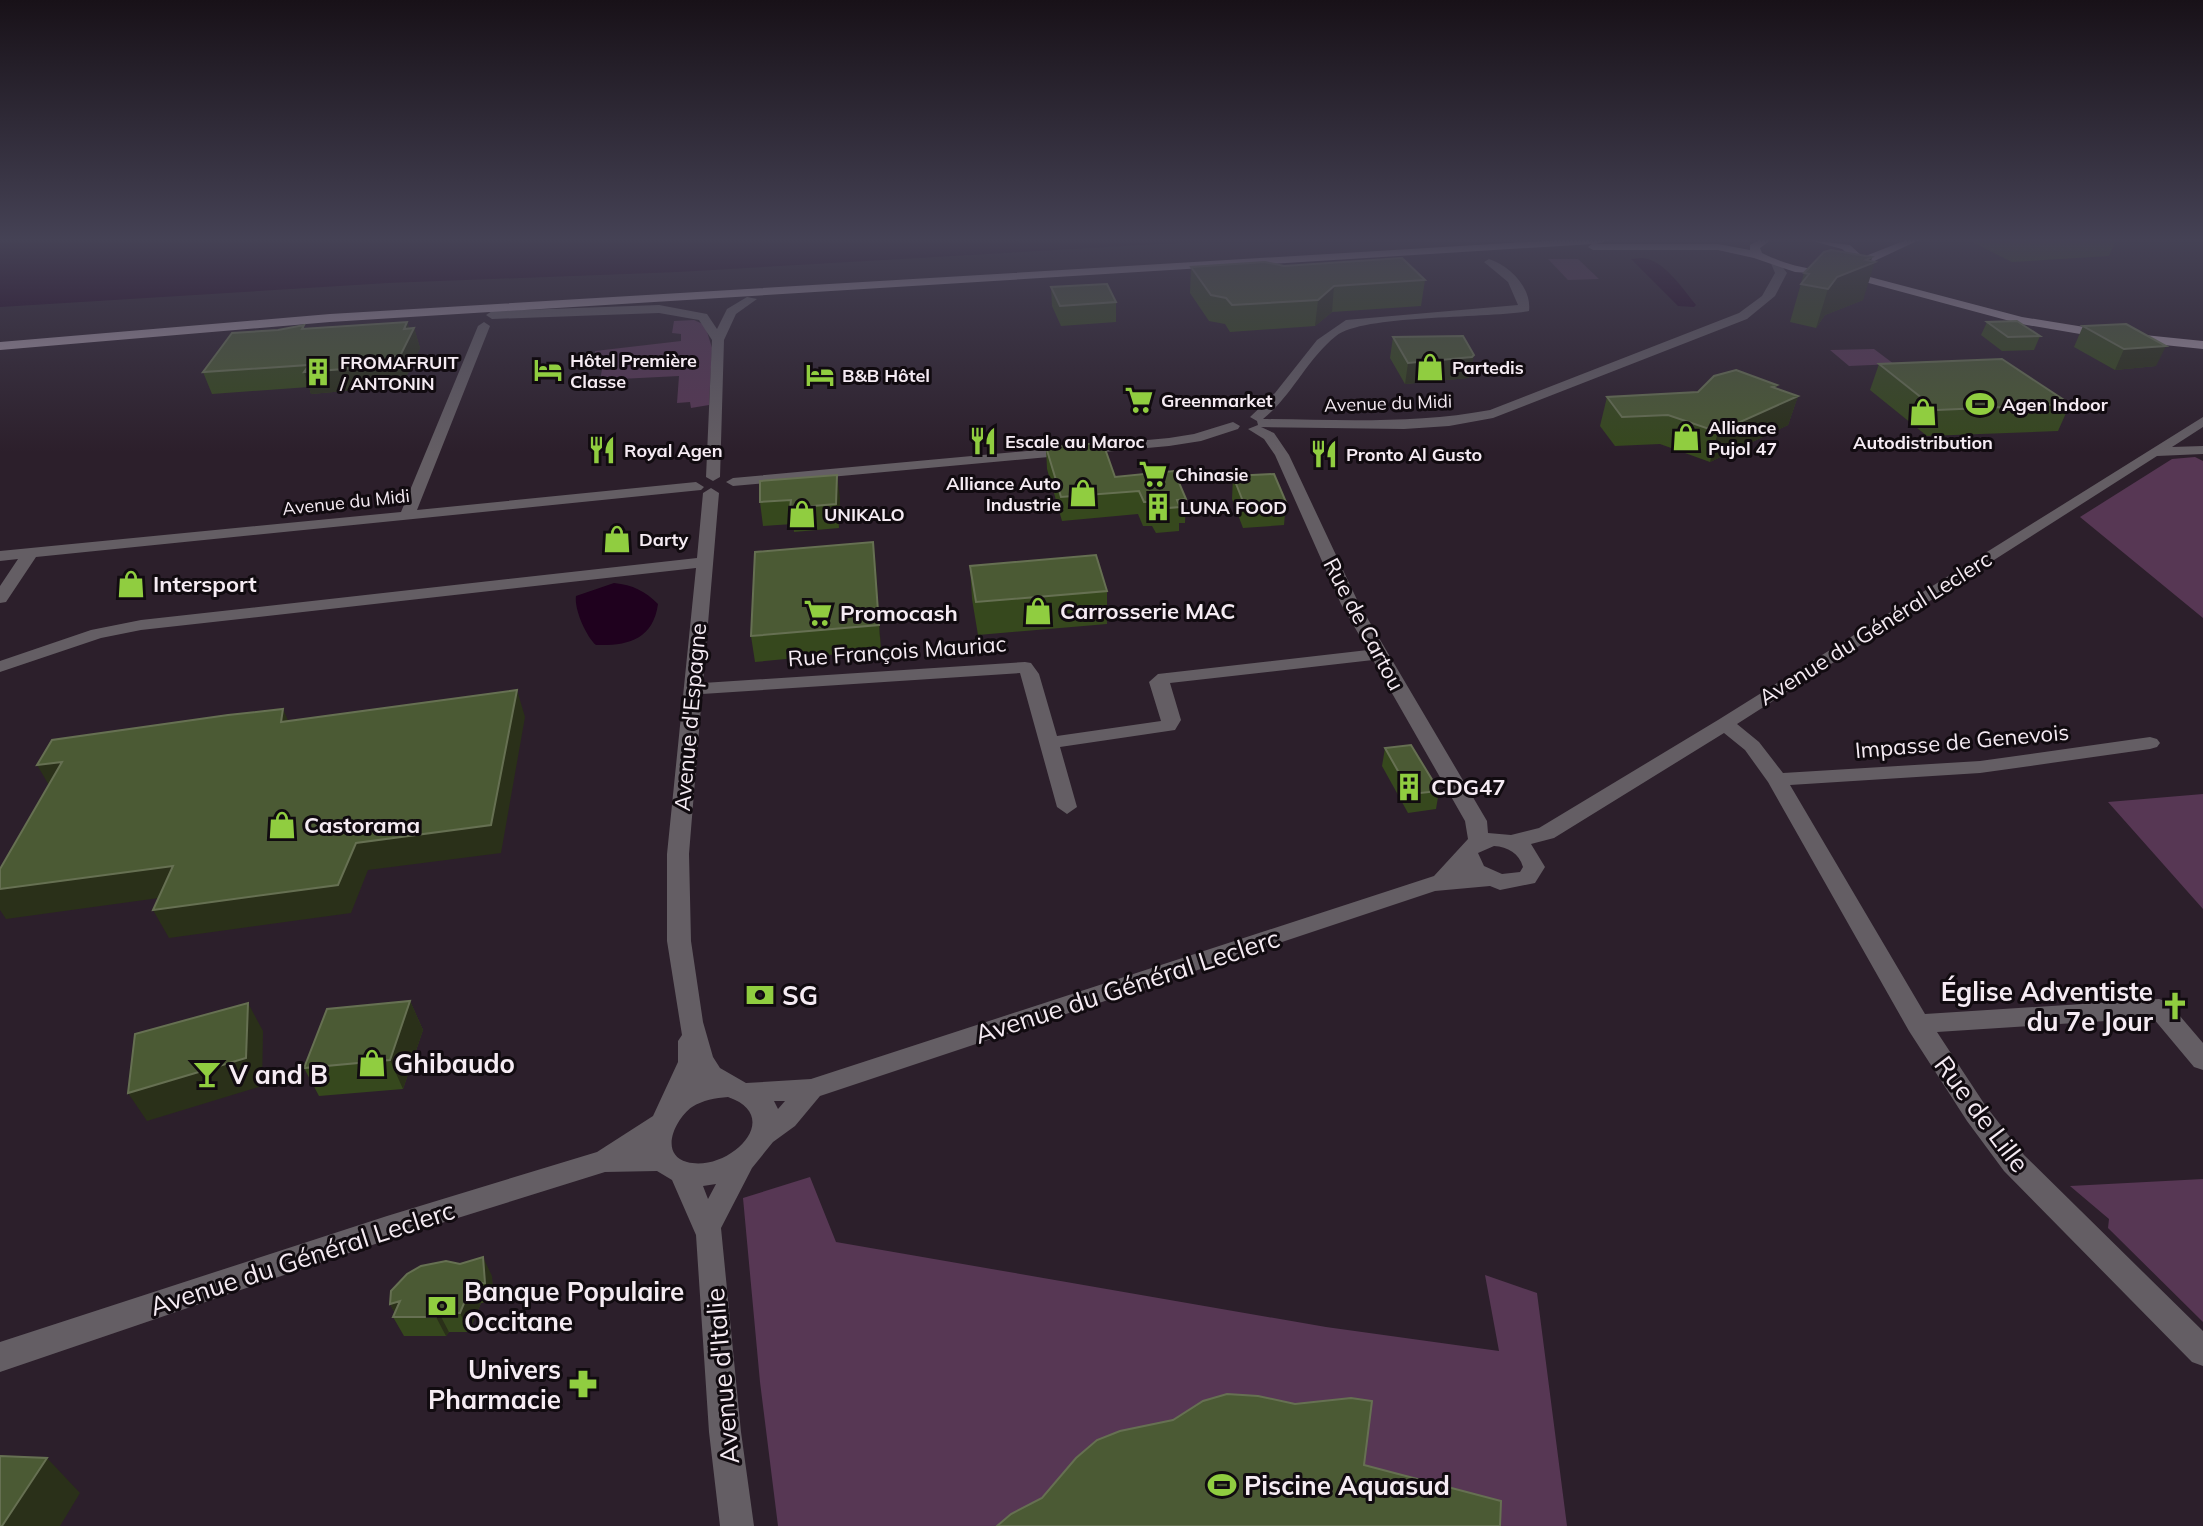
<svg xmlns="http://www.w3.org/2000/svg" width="2203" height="1526" font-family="Mulish,sans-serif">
<rect width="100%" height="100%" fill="#2c1f2b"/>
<path fill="#573754" d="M1548,259h30l21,20 -31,1z
M694,320l11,5 7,23 -3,57 -18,3 -1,-6 -13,1 2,-27 -79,4 4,-21h-9v-8l86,-10v-7l-9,-1 2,-12z
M1874,349l20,15 -45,2 -19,-16z
M2195,457l8,4v157l-123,-101 92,-58z
M2203,794v115l-95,-107z
M810,1177l26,65 490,85 173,24 -14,-76 52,18 30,233h-789l-18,-144 -17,-184z
M2203,1179v143l-95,-94 1,-9 -39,-33z"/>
<path fill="#1f011e" d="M0,240h1229l-551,32 -290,11 -388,24z
M1642,258c21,1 41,31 54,47l-2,2 -16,-1 -47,-47z
M614,583c19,2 31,8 44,21 -5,36 -31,42 -62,41 -10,-9 -22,-36 -20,-49z"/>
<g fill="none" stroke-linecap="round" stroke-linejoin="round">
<path fill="#645e64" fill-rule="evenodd" d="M1489,259c21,7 43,29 40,52 -43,8 -165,3 -193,25 -29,23 -44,60 -73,83 76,1 152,5 227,-9l249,-97 23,-17 13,-23 -5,-12h8l9,12 -12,23 -28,23 -254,99 -44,8 -45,3 -143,-2 13,6 15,22 70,149 128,217 1,12 23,2 28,-7 179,-108 485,-303v10l-31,20 31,-1v8l-46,2 -420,268 22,18 24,31 197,-12 170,-24 7,2 3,4 -3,4 -7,2 -170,24 -190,12 135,229 234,-15 9,3 35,41v27l-9,-3 -41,-49 -216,14 48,73 39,50 179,176v35l-11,-4 -188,-191 -37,-50 -58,-90 -141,-249 -23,-32 -21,-17 -170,105 -23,6 14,23 -10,16 -35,7 -10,-4 -55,5 -615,205 -25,30 -22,16 -21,26 -31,60 20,204 13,94h-34l-11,-94 -13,-197 -24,-55 -15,-9 -52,1 -218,68 -387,132v-30l387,-126 210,-64 56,-36 25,-54v-21l4,-6 -15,-94v-87l29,-286 -555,62 -40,8 -101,34v-11l91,-31 50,-10 556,-62 6,-65 8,-5 8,5 -16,190 322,-21 6,1 8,11 18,62 104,-15 -12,-39 9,-8 210,-24 -27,-46 -66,-149 -11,-16 -16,-10 10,-4 -1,-4 -7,-4 25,-24 42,-53 29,-20 172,-15 -10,-23 -24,-20zM1373,660l92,161 3,18 -34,37 -623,203 -65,4 -26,-15 -7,-11 -10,-35 -12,-81 -2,-87 13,-160 318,-21 37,134 10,7 10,-7 -17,-60 115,-17 6,-10 -11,-37zM1494,846c14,1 25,7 29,21l-3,5 -18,2 -18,-8 -6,-13zM728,1097c58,20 0,76 -41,65 -29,-8 -11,-44 5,-55 11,-7 23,-9 36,-10zM774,1101h11l-7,8zM716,1184l-8,15 -5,-13z
M747,297l10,2 -21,15 -12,26 -4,137 -7,4 -7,-4 6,-137 -13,-20 -40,-7 -167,6 -6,-4 6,-4 167,-6 48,9 10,15 10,-20z
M484,322l6,4 -73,184 279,-28 8,5 -3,3 -665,67 -30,45 -6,1v-17l18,-27 -18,2v-10l401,-39 77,-186z
M1233,422l7,4 -2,3 -37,12 -32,5 -436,40 -7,-4 7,-4 436,-40 25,-4z"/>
<path fill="#a596a3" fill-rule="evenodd" d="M1561,240h50l-15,4h122l32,6v-5l9,-5h12l-11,8 2,5c24,12 69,26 93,8l-13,-12 -33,-9 41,5 13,12 43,-17h13l-68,32 171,45 93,15 88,9v8l-88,-9 -94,-16 -182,-49 -44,-3 -41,-14 -36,-8h-125l-5,-3 4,-3 -1262,78 -330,28v-8l330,-28z"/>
</g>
<path fill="#36481d" d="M1968,240h148l-7,16 -97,6z
M1872,257l-9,43 -38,15 -9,13 -26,-6 14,-49z
M1284,266l141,14 -4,26 -89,6 -17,14 -85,6 -5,-8 -16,-3 -19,-28 1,-26z
M1051,287l65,15v20l-55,4 -9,-20z
M407,322l2,6h5l6,20 -14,29h-11l-5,10 -79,7 -2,-7 -97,7 -9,-22 103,-44z
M1987,322l53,14 -6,14 -32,1 -21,-16z
M2083,326l73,40 -41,4 -41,-23z
M1393,337l77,39 -2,2 -63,6 -15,-26z
M1879,364l191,40 -12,27 -131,5 -57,-46z
M1777,385l-1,3 22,8 -10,29 -78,37 -50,-18 -45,2 -15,-20 7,-29 91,-5z
M1046,447l69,30 71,22 -1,24h-6v8l-23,2 -4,-7h-9l-5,-12 -76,7 -15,-52z
M1233,476l53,26 -2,23 -41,3 -11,-29z
M840,498l-1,30 -45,4 -1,-8 -30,2 -3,-24z
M873,542l8,108 -126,12 -4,-26z
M970,566l137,25v33l-129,11 -6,-36z
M1385,748l54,43 -3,18 -28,4 -26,-47z
M410,1001l13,29 -20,59 -84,7 -15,-28z
M492,1276l1,25 -12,2 -12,29h-20l-3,4h-42l-11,-19 2,-4 -5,-9z"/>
<path fill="#2a3019" d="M1872,257l-3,8 6,-3 -12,38 -38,15 -9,13 12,-39 9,-12z
M1334,286l-2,26 -17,14 3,-26z
M407,322l4,12 3,-6 6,20 -14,29h-11l-5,10 -79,7 -7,-22z
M2166,346l-10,20 -41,4 9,-21z
M1474,355l-4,21 -2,2 -63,6 3,-21z
M1777,385l-7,23 28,-12 -10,29 -78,37 8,-30 54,-45z
M837,475l3,23 -1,30 -3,-24z
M873,542l3,24 5,84 -2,-25z
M517,690l8,27 -24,136 -133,17 -17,43 -182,25 -16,-28 203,-67z
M283,709l12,27 -14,-14z
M62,762l-9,30 -16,-27z
M173,866l15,28 -182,25 -6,-9v-21z
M410,1001l13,29 -20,59 -13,-29z
M248,1003l15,28 -1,55 -115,35 -19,-28z
M483,1257l9,19 1,25 -8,-18z
M472,1284l9,19 -12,29 -9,-19z
M400,1301l-3,16 -7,-13z
M439,1313l10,19 -3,4 -10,-19z
M47,1458l33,35 -20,33h-58z"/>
<path fill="#4b5a34" stroke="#667052" stroke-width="2" d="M1831,250l41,7 -6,3 9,2 -38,15 -9,12 -27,-5 8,-10 -5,-1 20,-21z
M1402,258l23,22 -91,6 -16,14 -86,5 -6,-7 -15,-3 -20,-28 74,-5 19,4z
M1107,284l9,18 -56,4 -9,-19z
M2017,321l23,15 -32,1 -21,-15z
M407,322l-3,7 10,-1 -14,28h-12l-5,10 -79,6 5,-7 -106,7 29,-39 46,-3 26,-5 -2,4z
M2126,324l40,22 -42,3 -41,-23z
M1463,336l11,19 -2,2 -64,6 -15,-26z
M2002,359l68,45 -133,6 -58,-46z
M1736,370l41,15 -5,2 26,9 -80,36 -50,-17 -46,2 -15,-20 91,-5 16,-16z
M1103,443l12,34 59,-6 12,28 -9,1 3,7 -24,2 -4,-7h-8l-5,-11 -78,6 -15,-50z
M1274,474l12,28 -42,2 -11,-28z
M837,475l-1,29 -46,4 1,-8 -31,2v-21z
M873,542l6,83 -128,11 4,-84z
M1096,555l11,36 -131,11 -6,-36z
M517,690l-26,135 -135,18 -18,42 -185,25 20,-44 -173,23v-20l62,-107 -25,3 15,-25 176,-25 55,-6 -2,13z
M1411,745l28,46 -28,3 -26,-46z
M410,1001l-20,59 -86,8 23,-59z
M248,1003l-2,55 -118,35 7,-59z
M483,1257l2,26 -13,1 -12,29h-21l-3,4h-43l7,-16 -10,3 1,-13 16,-17 14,-8 25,-5 14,3z
M1227,1394l31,2 37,8 56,-6 21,3 -8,64 137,36 -1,25h-503l14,-12 31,-16 34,-40 21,-18 23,-9 53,-11 30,-19z
M0,1456l47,2 -45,68h-2z"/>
<linearGradient id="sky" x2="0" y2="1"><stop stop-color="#181118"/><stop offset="0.53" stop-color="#454255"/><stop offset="1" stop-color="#454255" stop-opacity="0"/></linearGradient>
<rect width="2203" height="453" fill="url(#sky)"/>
<defs>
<symbol id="shop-bare" viewBox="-9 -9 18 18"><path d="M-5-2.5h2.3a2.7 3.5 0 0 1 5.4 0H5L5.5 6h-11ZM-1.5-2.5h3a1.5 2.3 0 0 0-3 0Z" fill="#90cd40" stroke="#110b10" stroke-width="2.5" paint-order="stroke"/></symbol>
<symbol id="hotel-bare" viewBox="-9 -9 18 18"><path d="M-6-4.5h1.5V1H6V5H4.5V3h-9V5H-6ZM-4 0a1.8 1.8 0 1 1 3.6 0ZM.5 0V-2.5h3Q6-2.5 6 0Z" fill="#90cd40" stroke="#110b10" stroke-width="2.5" paint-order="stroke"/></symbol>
<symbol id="building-bare" viewBox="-9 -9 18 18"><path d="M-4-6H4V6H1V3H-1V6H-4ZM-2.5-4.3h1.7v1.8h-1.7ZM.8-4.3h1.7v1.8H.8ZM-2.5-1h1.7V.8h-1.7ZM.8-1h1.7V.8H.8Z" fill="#90cd40" stroke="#110b10" stroke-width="2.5" paint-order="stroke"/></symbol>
<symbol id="supermarket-bare" viewBox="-9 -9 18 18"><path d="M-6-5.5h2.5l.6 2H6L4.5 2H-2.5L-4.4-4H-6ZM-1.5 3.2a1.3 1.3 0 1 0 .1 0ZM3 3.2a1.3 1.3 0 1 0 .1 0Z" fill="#90cd40" stroke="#110b10" stroke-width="2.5" paint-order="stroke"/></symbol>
<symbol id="stadium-bare" viewBox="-9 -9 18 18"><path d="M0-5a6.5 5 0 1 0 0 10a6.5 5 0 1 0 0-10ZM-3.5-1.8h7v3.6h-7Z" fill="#90cd40" stroke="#110b10" stroke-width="2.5" paint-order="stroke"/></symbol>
<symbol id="restaurant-bare" viewBox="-9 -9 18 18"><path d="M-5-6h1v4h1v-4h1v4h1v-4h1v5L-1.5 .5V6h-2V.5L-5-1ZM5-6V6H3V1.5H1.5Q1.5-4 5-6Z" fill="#90cd40" stroke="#110b10" stroke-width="2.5" paint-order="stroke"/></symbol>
<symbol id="bank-bare" viewBox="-9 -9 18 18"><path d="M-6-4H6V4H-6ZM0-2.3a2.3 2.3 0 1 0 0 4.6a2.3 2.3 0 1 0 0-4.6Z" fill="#90cd40" stroke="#110b10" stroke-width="2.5" paint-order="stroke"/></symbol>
<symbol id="church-bare" viewBox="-9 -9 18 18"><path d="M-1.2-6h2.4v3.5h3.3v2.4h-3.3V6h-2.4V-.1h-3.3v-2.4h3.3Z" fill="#90cd40" stroke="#110b10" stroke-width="2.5" paint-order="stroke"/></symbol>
<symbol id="bar-bare" viewBox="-9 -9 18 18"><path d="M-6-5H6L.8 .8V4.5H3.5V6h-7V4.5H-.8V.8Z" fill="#90cd40" stroke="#110b10" stroke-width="2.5" paint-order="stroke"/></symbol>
<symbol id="pharmacy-bare" viewBox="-9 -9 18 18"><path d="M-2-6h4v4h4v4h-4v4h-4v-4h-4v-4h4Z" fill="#90cd40" stroke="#110b10" stroke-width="2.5" paint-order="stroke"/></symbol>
</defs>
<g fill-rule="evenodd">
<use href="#shop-bare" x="1410" y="347" width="40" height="40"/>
<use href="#hotel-bare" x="528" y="350" width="40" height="40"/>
<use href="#building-bare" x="298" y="352" width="40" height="40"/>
<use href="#hotel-bare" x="800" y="355" width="40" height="40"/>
<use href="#supermarket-bare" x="1119" y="380" width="40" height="40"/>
<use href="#stadium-bare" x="1960" y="384" width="40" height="40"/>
<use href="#shop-bare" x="1903" y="392" width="40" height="40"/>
<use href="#shop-bare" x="1666" y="417" width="40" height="40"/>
<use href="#restaurant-bare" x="963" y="421" width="40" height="40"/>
<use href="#restaurant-bare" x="582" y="430" width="40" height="40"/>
<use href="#restaurant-bare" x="1304" y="434" width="40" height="40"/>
<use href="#supermarket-bare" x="1133" y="454" width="40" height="40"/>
<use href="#shop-bare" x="1063" y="473" width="40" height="40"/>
<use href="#building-bare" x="1138" y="487" width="40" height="40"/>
<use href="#shop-bare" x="782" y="494" width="40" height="40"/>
<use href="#shop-bare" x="597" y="519" width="40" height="40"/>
<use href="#shop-bare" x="111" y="564" width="40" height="40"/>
<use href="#shop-bare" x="1018" y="591" width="40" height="40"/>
<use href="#supermarket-bare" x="798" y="593" width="40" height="40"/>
<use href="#building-bare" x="1389" y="767" width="40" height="40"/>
<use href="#shop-bare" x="262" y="805" width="40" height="40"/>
<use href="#bank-bare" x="740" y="975" width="40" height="40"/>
<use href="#church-bare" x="2155" y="986" width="40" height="40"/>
<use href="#shop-bare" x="352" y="1043" width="40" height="40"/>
<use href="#bar-bare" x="187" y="1054" width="40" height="40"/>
<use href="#bank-bare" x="422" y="1286" width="40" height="40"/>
<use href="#pharmacy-bare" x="563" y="1364" width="40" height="40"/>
<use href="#stadium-bare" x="1202" y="1465" width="40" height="40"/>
</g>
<g text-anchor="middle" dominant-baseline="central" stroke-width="6" stroke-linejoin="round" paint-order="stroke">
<g font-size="18" font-weight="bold" fill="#f5ebf3" stroke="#110b10" text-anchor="start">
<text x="570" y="360">Hôtel Première<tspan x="570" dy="21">Classe</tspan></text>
<text x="340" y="362">FROMAFRUIT<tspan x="340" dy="21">/ ANTONIN</tspan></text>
<text x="1452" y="367">Partedis</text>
<text x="842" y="375">B&amp;B Hôtel</text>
<text x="1161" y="400">Greenmarket</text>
<text x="2002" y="404">Agen Indoor</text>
<text x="1708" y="427">Alliance<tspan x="1708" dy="21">Pujol 47</tspan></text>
<text x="1005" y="441">Escale au Maroc</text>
<text x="1923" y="442" text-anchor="middle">Autodistribution</text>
<text x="624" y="450">Royal Agen</text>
<text x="1346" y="454">Pronto Al Gusto</text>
<text x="1175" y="474">Chinasie</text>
<text x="1061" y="483" text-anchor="end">Alliance Auto<tspan x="1061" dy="21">Industrie</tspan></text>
<text x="1180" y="507">LUNA FOOD</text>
<text x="824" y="514">UNIKALO</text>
<text x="639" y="539">Darty</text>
</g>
<g font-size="18" fill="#f5ebf3" stroke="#110b10">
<text transform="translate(1388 403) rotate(-2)">Avenue du Midi</text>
<text transform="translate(346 502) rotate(-6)">Avenue du Midi</text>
</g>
<g font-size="22" font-weight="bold" fill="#f5ebf3" stroke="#110b10" text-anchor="start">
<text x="153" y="584">Intersport</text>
<text x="1060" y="611">Carrosserie MAC</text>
<text x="840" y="613">Promocash</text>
<text x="1431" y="787">CDG47</text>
<text x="304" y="825">Castorama</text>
</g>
<g font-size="22" fill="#f5ebf3" stroke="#110b10">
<text transform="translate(1364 624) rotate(62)">Rue de Cartou</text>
<text transform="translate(1875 628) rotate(-32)">Avenue du Général Leclerc</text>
<text transform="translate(897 651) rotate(-4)">Rue François Mauriac</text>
<text transform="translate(690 717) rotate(-85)">Avenue d'Espagne</text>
<text transform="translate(1962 741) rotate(-5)">Impasse de Genevois</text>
</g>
<g font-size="26" fill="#f5ebf3" stroke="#110b10">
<text transform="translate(1127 986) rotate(-18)">Avenue du Général Leclerc</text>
<text transform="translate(1982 1114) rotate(53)">Rue de Lille</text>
<text transform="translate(302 1258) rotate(-18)">Avenue du Général Leclerc</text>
<text transform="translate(722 1376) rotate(-95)">Avenue d'Italie</text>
</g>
<g font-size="26" font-weight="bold" fill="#f5ebf3" stroke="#110b10" text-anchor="start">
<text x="2153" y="991" text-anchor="end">Église Adventiste<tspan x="2153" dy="30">du 7e Jour</tspan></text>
<text x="782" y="995">SG</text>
<text x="394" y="1063">Ghibaudo</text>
<text x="229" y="1074">V and B</text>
<text x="464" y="1291">Banque Populaire<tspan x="464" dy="30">Occitane</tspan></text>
<text x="561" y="1369" text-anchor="end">Univers<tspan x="561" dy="30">Pharmacie</tspan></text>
<text x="1244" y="1485">Piscine Aquasud</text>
</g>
</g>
</svg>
